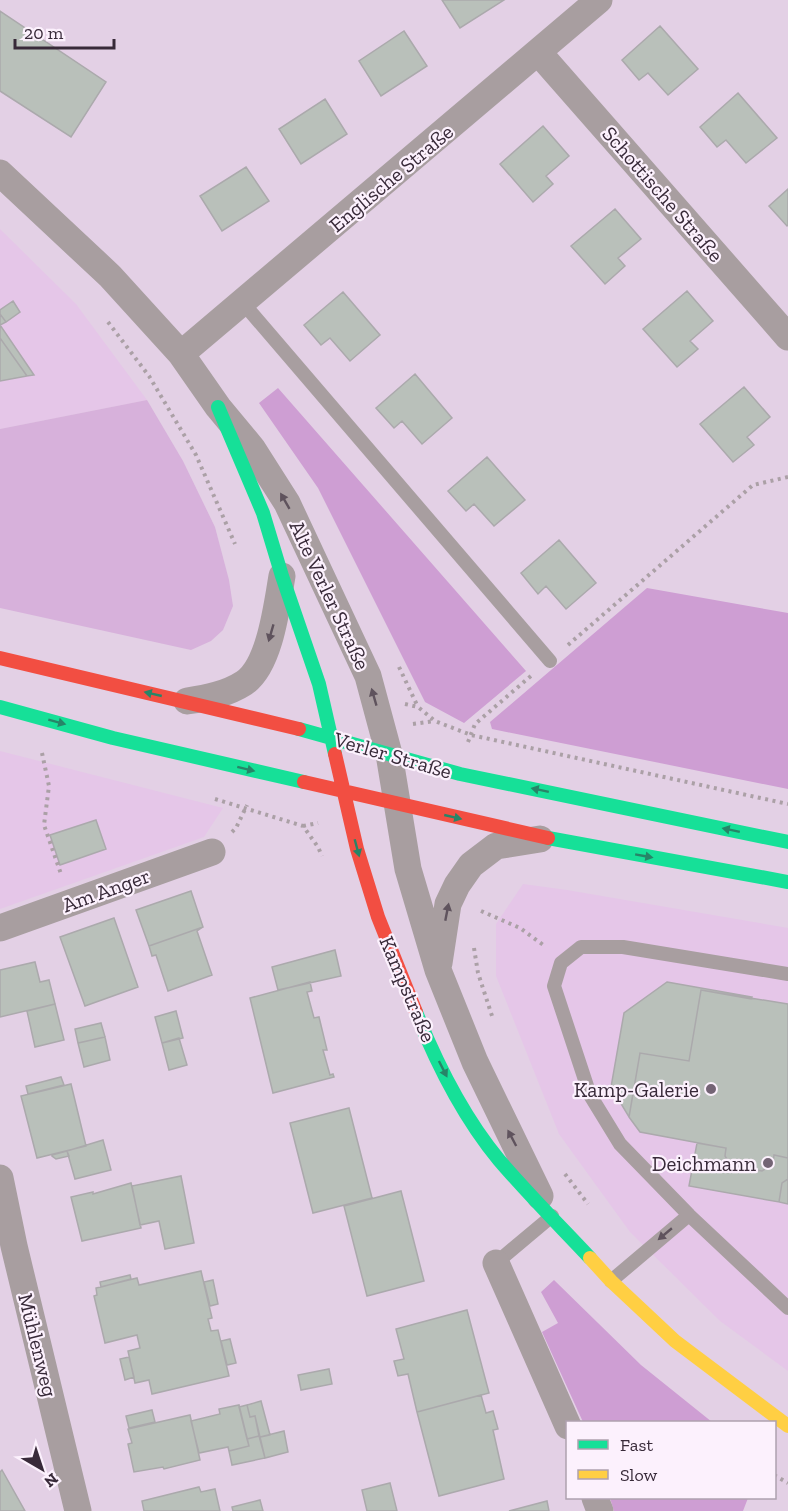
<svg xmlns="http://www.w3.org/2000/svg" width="788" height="1511" font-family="'Zilla Slab',serif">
<rect width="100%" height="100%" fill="#e3d0e5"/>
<path fill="#e5c6e8" d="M0,229l76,75 71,96 -147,29z
M0,751l223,57 -19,29 -204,72z
M523,884l44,6 221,38v443l-68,-50 -90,-89 -71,-98 -63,-158v-52z"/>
<path fill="#d7b1db" d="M147,400l36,61 32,66 14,53 4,26 -10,24 -12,11 -20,9 -191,-42v-179z"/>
<path fill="#ce9ed3" d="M278,388l248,283 -62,52 -39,-21 -107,-214 -59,-85z
M647,588l141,25v176l-296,-60 -2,-7z
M554,1280l87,85 71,57h-129l-41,-90 16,-9 -17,-31z
M610,1498h138l-5,13h-129z"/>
<path fill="#b9c0ba" stroke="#aba9ac" stroke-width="1.5" d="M442,0h62l-44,28z
M0,11l106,71 -35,55 -71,-46z
M660,26l38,43 -30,26 -20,-22 -9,7 -17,-20z
M404,31l23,35 -46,30 -22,-35z
M738,93l39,45 -31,25 -20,-23 -9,7 -17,-20z
M325,99l22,35 -46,30 -22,-35z
M543,126l26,30 -23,20 7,8 -20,18 -33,-38z
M246,167l23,34 -47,30 -22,-35z
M788,189v36l-1,1 -18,-20z
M615,209l26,30 -23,19 7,8 -20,18 -34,-38z
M687,291l26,30 -23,20 8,8 -21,18 -34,-38z
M343,292l37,43 -30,26 -20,-23 -9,7 -17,-20z
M13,301l7,11 -14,10 -6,-8v-4z
M0,314l6,8 -6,3 34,50 -7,1 -27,-38z
M0,338l27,38 -27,5z
M415,374l37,44 -30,26 -20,-23 -8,7 -18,-20z
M744,387l26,30 -23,20 7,8 -21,17 -33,-38z
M487,457l38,43 -31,26 -20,-22 -8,7 -18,-20z
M559,540l37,43 -30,26 -20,-23 -8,8 -17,-21z
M96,820l10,29 -46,16 -10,-30z
M191,891l12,36 -54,19 -13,-36z
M114,918l24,69 -53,19 -25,-69z
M203,927l-6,4 15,44 -44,16 -12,-36 -4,1 -3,-10z
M335,950l6,26 -63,14 -6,-23z
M35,962l5,20 9,-2 6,24 -55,13v-47z
M310,982l2,9 -5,1 7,26 5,-1 8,33h-4l7,25 3,-1 1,3 -61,16 -23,-95z
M667,982l85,15 -1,2 -50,-9 -12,71 -49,-8 -11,64 -18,-30 13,-74z
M701,990l87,14v154l-14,-3 -1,9 -11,7 -31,-5 -6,-10 1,-8 -86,-16 -11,-15 11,-64 49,8z
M55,1004l9,36 -29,7 -8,-36z
M176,1011l7,27 -21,5 -7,-26z
M101,1023l4,14 -27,6 -3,-14z
M105,1037l5,23 -26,7 -6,-24z
M179,1038l8,27 -18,5 -7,-27z
M61,1077l3,8 -36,9 -2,-8z
M71,1084l15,62 -49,12 -16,-62z
M349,1108l23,90 -59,15 -23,-90z
M103,1140l8,30 -36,9 -8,-28z
M697,1143l29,5 -1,8 6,10 31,5 11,-7 1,-9 14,3v21l-6,4 -3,19 -90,-16z
M67,1151l2,5 -13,3 -4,-3v-1z
M181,1176l13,67 -29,6 -6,-28 -19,4 -8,-39z
M788,1179v25l-9,-2 3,-19z
M131,1183l10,45 -59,13 -11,-44 22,-5v2z
M401,1191l23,90 -57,15 -23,-90z
M201,1271l11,47 -4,1 3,12 7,-1 11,46 -77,18 -3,-14 -14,3 -7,-32 12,-3 -3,-13 -32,8 -11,-47 3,-1 -1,-7 41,-10 2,7z
M130,1275l1,4 -30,8 -1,-5z
M213,1280l5,24 -8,2 -6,-24z
M467,1310l22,83 -72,19 -9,-38 -10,2 -4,-15 10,-2 -8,-30z
M230,1339l6,24 -9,2 -6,-24z
M129,1357l5,20 -9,3 -5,-21z
M329,1369l3,15 -31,6 -3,-15z
M481,1395l5,18 7,-2 5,18 -5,1 11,49 -65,17 -22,-84z
M261,1401l9,34 -10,2 -5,-21 -5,1 -3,-12z
M239,1405l10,41 -20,5 -1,-4 -29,6 -8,-32 29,-7 -1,-5z
M247,1405l3,12 5,-1 4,20 -12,3 -8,-32z
M152,1410l3,12 -26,6 -3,-12z
M190,1415l10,45 -36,9 -1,-2 -29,5 -6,-28 4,-1 -4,-14z
M284,1431l4,21 -23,6 -5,-21z
M259,1436l6,22 -33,7 -3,-14 20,-5 -2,-7z
M2,1470l23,41h-25v-39z
M390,1483l7,28h-30l-5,-21z
M199,1487l2,5 14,-3 5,22h-76l-2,-10z
M260,1500l3,11h-30l-1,-4z
M547,1501l2,10h-40z"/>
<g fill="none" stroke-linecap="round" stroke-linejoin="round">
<path stroke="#aba0a6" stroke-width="4" stroke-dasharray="3 4.5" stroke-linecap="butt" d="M108,322l41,54 47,79 39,89
M568,645l185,-160 35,-8
M399,667l19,40
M405,704l13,3 17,14 36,14 317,69
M413,724l22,-3
M468,742l7,-18 57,-49
M42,753l7,33 -5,39 17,49
M215,799l88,27 15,21 4,9
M303,826l15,-3
M232,832l4,-4 11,-23
M481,911l39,17 26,19
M474,948l4,25 15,46
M565,1174l23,30
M774,1475l14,8"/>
<path stroke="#a89ea0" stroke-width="14" d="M243,303l307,358
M788,974l-165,-27h-42l-20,16 -7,23 36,109 30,49 69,71 99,93
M496,1263l56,-47
M611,1281l78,-66"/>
<path stroke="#a89ea0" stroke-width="27" d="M538,52l250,285
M0,173l110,103 71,78 37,53 34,41 35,55 81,173 21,78 19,115 30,101 37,92 65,134
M181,354l418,-354
M187,701c20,-3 40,-7 57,-18 26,-17 33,-78 38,-107
M0,928l212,-76
M439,963l9,-59 9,-19 14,-20 25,-19 44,-7
M0,1178l14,68 64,265
M496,1263l72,163
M595,1498l5,13"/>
<path stroke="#16e098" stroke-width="14" d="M218,407l45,106 19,63 37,108 16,70
M0,707l113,31 191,44
M299,729l161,45 328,68
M548,838l240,44
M416,1012c20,50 49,107 83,148 29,34 61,66 91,98"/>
<path stroke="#ffcf43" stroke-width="14" d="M590,1258l21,23 64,60 113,85"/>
<path stroke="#f24e42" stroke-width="14" d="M0,658l299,71
M335,754l22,95 21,68 38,95
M304,782l244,56"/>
</g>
<defs><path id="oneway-solid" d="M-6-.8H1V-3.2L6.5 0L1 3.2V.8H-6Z" transform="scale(1.5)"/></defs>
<g fill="#5f535d">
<use href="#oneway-solid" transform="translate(285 501) rotate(-120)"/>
<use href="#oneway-solid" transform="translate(271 633) rotate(106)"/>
<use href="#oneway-solid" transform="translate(374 697) rotate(-106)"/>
<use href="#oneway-solid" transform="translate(447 912) rotate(-79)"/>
<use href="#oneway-solid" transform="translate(512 1138) rotate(-118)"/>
<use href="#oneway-solid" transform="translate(665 1234) rotate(140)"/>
</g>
<g fill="#278568">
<use href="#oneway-solid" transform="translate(153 694) rotate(-167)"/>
<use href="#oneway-solid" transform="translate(57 722) rotate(15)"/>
<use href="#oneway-solid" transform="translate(246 769) rotate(14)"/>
<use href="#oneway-solid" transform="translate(540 790) rotate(-168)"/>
<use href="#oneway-solid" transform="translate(453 817) rotate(13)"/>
<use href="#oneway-solid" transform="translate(731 830) rotate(-168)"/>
<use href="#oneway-solid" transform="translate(357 848) rotate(75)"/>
<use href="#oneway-solid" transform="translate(644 856) rotate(10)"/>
<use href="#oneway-solid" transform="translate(443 1069) rotate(63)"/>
</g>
<g fill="#746475" stroke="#fcf1fd" stroke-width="2">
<circle cx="711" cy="1089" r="6"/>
<circle cx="768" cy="1163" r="6"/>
</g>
<g text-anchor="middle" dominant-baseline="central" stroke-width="4.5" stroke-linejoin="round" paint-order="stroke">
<g font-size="21" fill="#382a39" stroke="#fcf1fd">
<text transform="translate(391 178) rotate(-40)">Englische Straße</text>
<text transform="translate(663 194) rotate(49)">Schottische Straße</text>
<text transform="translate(330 595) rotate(65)">Alte Verler Straße</text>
<text transform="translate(393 755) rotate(16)">Verler Straße</text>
<text transform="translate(106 890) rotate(-20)">Am Anger</text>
<text transform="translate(408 989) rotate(67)">Kampstraße</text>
<text transform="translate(38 1345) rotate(76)">Mühlenweg</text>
</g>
<g font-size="21" fill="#382a39" stroke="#fcf1fd" text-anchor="end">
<text x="699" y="1089">Kamp-Galerie</text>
<text x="756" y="1163">Deichmann</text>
</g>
</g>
<rect x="566" y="1421" width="210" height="78" fill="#fcf1fd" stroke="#aea1af" stroke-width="1.5"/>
<rect x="578" y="1440" width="30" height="9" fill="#16e098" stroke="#aea1af" stroke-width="1.5"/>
<text x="620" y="1451" font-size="18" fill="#382a39">Fast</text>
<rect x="578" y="1470" width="30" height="9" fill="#ffcf43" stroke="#aea1af" stroke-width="1.5"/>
<text x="620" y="1481" font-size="18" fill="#382a39">Slow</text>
<g transform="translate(42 1469) rotate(141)" stroke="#fcf1fd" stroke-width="4.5" paint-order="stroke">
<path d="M0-4.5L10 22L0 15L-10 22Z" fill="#382a39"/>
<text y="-9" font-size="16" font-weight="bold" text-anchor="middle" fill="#382a39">N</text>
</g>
<path d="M15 39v9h99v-9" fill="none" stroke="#382a39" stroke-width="3"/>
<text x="24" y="39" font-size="18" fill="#382a39" stroke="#fcf1fd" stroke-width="4.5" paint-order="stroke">20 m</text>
</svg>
